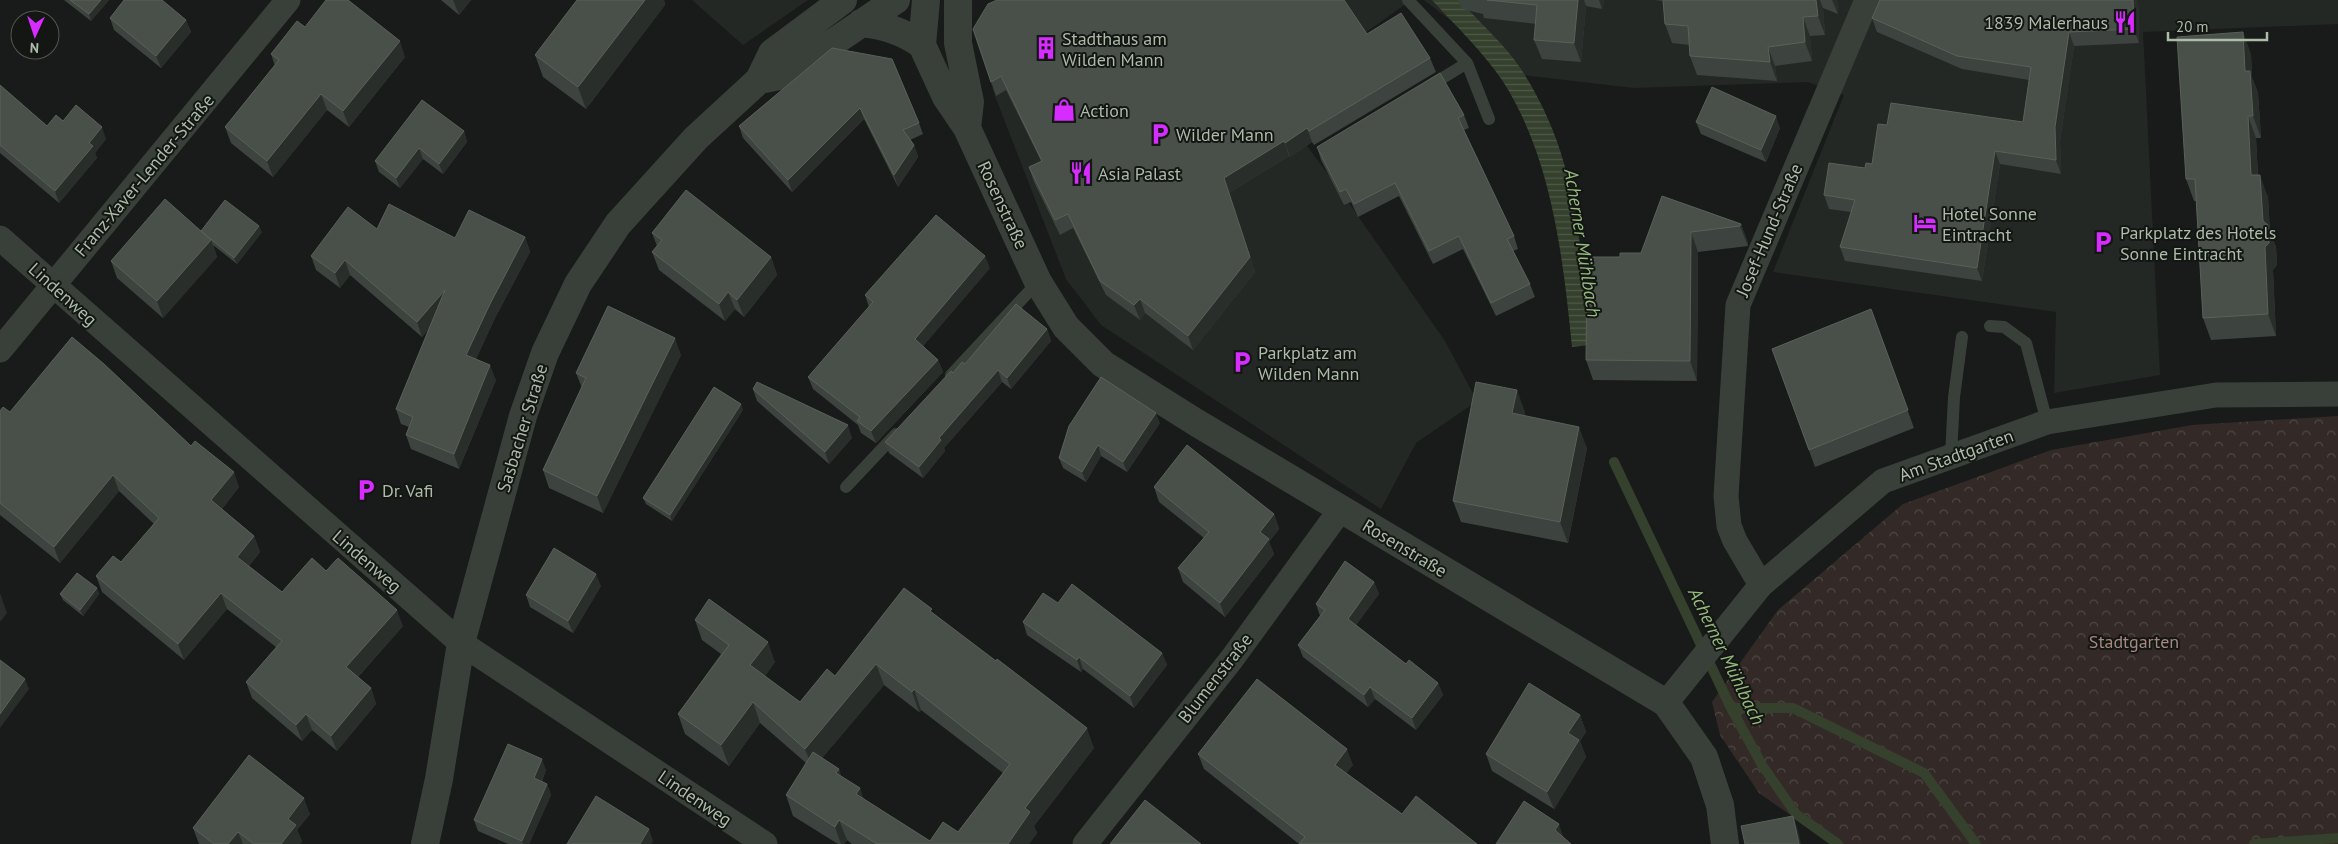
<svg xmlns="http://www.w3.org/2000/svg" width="2338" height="844" font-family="'PT Sans',sans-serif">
<defs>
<pattern id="forest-crowns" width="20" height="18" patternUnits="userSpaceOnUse" patternTransform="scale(1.25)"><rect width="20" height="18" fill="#332a27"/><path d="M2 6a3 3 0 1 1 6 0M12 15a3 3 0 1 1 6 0" fill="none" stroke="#4e4744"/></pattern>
<pattern id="water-rules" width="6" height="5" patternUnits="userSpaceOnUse" patternTransform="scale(1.25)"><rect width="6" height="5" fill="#35402d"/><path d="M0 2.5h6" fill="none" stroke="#505a49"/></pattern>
</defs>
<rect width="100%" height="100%" fill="#181b19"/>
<path fill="#242825" d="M692,0h116l-65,45z
M1028,0h383l-138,99 78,107 94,135 32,60 -61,42 -35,66 -280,-184 -35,-46 -71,-183 -17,-52 15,-27z
M1424,0h914v24l-195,8 17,343 -106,18 2,-81 -283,-40 71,-177 -36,-13 -174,6 -112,-13z"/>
<path fill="url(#forest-crowns)" d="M2338,416v428h-506l-73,-51 -39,-58 -8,-33 66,-92 125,-106 148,-54 141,-25z"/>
<path fill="url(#water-rules)" d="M1432,0h27l4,4c18,20 43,42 58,65 57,87 60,176 68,276l-17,2c-9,-89 -20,-190 -70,-267 -20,-29 -46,-54 -70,-80z"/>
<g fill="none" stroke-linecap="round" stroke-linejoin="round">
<path stroke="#35402d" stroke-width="10" d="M1614,462l117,246 31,57 34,49 42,30
M1731,708h62l131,65 52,71
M2254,844l84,-6"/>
<path stroke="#394039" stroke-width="12" d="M1408,0l59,63 22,56
M1428,87l39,-24
M1990,326l14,1 22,16 21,79
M951,375l87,-93
M1951,456l3,-59 8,-60
M846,487l50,-53"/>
<path stroke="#394039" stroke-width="25" d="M0,238l461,405 304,201
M0,350l288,-350
M1761,585l-26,-44 -6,-15 -3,-30 12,-191 129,-305
M1666,703l95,-118 122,-104 164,-59 169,-27 122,-1
M1085,844l146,-184 110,-151"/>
<path stroke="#394039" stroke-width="28" d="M926,0l-4,45 24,52 21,31 71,154 28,45 37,37 94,59 469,280 38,54 16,48 5,39
M958,0v43l12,59 -3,26
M861,23c23,2 42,8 61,22
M759,80l26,-5 111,-75
M425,844l14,-65 22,-136 62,-227 22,-63 33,-69 40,-60 78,-86 63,-58 13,-27 71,-53"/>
</g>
<path fill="#3d433e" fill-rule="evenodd" d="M64,0h45l-18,21z
M441,0h30l-12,15z
M577,0h87l1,5 -79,104 -43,-32 -8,-22z
M1458,0h146l-2,9 -16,-3 -5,56 -39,-3 -8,-19 2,-16 -52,-6 -1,-4 -21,-5z
M1654,0h183l1,14 -15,-6 2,27 -15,1 2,25 -37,5 2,15 -80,-6 -7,-19 -1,-11 -17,-2 -7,-19 -2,-23z
M2138,0l1,43 -65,3 -14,95 1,33 -61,-10 -18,117 -137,-20 -5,-14 11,-35 -22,-3 -5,-14 48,-31 15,-39 136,-3 6,-42 -67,-11 -85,-37 -5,-14z
M110,18l76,2 5,12 -30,36 -47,-38z
M305,27l100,30 -56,70 -22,-17 -54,67 -42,-34 -6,-16 50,-61 -4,-12z
M973,29l394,5 63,24 6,14 -122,73 -2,-3 -22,15 -1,-1 -60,37 26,79 -62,78 -48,-37 -5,7 -34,-25 -33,-67 -13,7 -26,-53 -5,-15 12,-6 -35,-71 -10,6z
M2243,32l8,23 1,22 6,16 3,45h-5l2,37 10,22 2,34 6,16 1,18 -4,5 3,66 -65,4 -8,-22 -7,-117h-2l-8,-22z
M832,48l87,75 4,11 -13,6 4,5 4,12 -20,30 -34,-68 -72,73 -49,-54 -4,-12z
M0,85l47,41 16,-5 43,18 -11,14 2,5 -38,45 -59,-50z
M1464,115l5,13 -5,2 50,106 4,13 -5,2 17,33 5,13 -39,19 -33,-67 -30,15 -34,-68 -41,21 -7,-15 -7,3 -23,-45 -4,-13z
M1696,122l84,6 -14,34 -65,-28z
M464,131l3,11 -24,32 -20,-15 -23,29 -21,-16 -4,-11z
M1662,196l79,28 7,19v3l-50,6 -1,129 -104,-1 -7,-20 55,-107z
M377,229l78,9 70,-1 5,15 -35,66 -19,41 20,21 -37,89 -48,-20 -5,-14 3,-8 -8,-3 -5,-15 33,-80 -7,8 -72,-62 -10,13 -24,-18 -5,-14z
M201,231l61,1 -25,32 -24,-19 4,12 -54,61 -46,-40 -6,-17z
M652,233l119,24 6,18 -33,42 -9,-8 -10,12 -66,-51 -7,-18 5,-6z
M990,268l-67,78 15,14 5,12 -67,71 -15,-10 -3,-8 -45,-36 -5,-12 61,-70 -4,-12z
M1871,309l43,119 -99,39 -43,-118z
M1047,329l4,12 -40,48 -9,-7 -58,66 1,3 -22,27 -34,-25 -4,-11 68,-69 12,-9z
M681,355l-78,158 -54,-25 -6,-18 39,-82 -6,-15z
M753,389l99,49 -23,26 -72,-63z
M743,410l-71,111 -26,-17 -3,-6z
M0,411l191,35 48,41 -17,22 32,27 6,16 -11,14 33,26 44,-21 77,55 -45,51 13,11 5,16 -39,47 -25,-21 -10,11 -50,-43 -6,-16 30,-35 -49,-38 -43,51 -82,-68 -6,-16 25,-14 33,-38 -35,-33 -59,72 -60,-48z
M1525,412l-1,4 63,32 -19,95 -107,-21 -8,-21z
M1160,423l-33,49 -26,-16 -15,26 -23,-14 -4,-10z
M1154,487l120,27 5,15 -10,13 5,12 -49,63 -42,-35 -5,-14 26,-30 -45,-36z
M1374,582l5,12 -23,31 50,39 32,19 5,12 -27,35 -41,-31 -7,8 -65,-50 -5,-12 22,-29 -4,-12z
M601,586l-28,47 -43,-26 -4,-12z
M97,588l2,6 -16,22 -20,-16 -3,-6z
M1058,603l104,50 5,12 -33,43 -51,-39 -2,3 -54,-37 -4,-13z
M934,614l160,134 -60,78 3,7 -8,11h-177l-5,-4 -3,4h-6l-45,-28 -7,-21 20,-32 -46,-40 -31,43 -44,-32 -7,-20 43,-60 -19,-14 -7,-20 80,42 -10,14 35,26 35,-26zM884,685l35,27 2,-2 82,63 -45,59 -28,9 -67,-42 -3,-11 -19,-11 -2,-8 -17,-11z
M1580,715l6,17 -6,9 6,16 -32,52 -62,-38 -6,-17z
M1198,754l155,11 -7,8 56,41 75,30h-178l-95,-75z
M546,770l-4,11 5,3 4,11 -22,49h-21l-30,-13 -4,-11z
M310,814l-13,16 5,11 -2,3h-101l-6,-16z"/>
<path fill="#292e2a" d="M101,0h8l-18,21 -2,-7z
M453,0h18l-12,15z
M645,0h19l1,5 -79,104 -8,-22z
M1578,0h6l2,6 -5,56 -7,-19z
M1599,0h5l-2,9z
M1816,0h4l3,8 2,27 -7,-19z
M1832,0h5l1,14z
M2133,0h5l1,43 -5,-14z
M1803,17l7,19 2,25 -7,-19z
M186,20l5,12 -30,36 -5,-12z
M2069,32l5,14 -14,95 1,33 -5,-14 -1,-33z
M2243,32l8,23 1,22 6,16 3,45 -8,-22 -8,-45z
M400,41l5,16 -56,70 -6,-16z
M1768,47l7,19 2,15 -7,-19z
M321,94l6,16 -54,67 -6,-16z
M860,108l4,11 -72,73 -4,-12z
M1776,116l4,12 -14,34 -5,-12z
M2248,116l8,22 3,59 -8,-22z
M102,127l4,12 -11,14 2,5 -38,45 -4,-12 34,-48z
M1307,128l5,14 -22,15 -5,-14z
M464,131l3,11 -24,32 -4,-10z
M1284,141l5,15 -60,37 26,79 -62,78 -5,-14 36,-158z
M914,145l4,12 -20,30 -4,-12z
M419,148l4,11 -23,29 -4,-10z
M1995,151l5,13 -18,117 -5,-13z
M2260,175l8,22 2,34 6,16 1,18 -4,5 3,66 -8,-22z
M1741,224l7,19v3l-8,-20z
M259,226l3,6 -25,32 -3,-6z
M1691,232l7,20 -1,129 -7,-20z
M525,237l5,15 -35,66 -24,52 -5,-15 24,-51z
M211,240l6,17 -54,61 -6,-17z
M985,256l5,12 -71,83 -4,-12z
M771,257l6,18 -33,42 -7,-17z
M345,260l5,15 -10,13 -5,-15z
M445,290l5,15 -28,32 -5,-15z
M728,292l7,17 -10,12 -6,-17z
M1140,299l5,14 -5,7 -6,-15z
M1047,329l4,12 -40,48 -4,-11z
M675,338l6,17 -78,158 -6,-17z
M938,360l5,12 -67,71 -5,-12z
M490,365l6,15 -37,89 -5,-15z
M998,370l4,12 -58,66 1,3 -22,27 -4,-11 20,-29z
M1517,390l8,22 -5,23 -8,-22z
M741,404l2,6 -71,111 -2,-6z
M1156,413l4,10 -33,49 -4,-10z
M848,425l4,13 -23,26 -4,-12z
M1579,427l8,21 -19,95 -8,-21z
M1098,445l3,11 -15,26 -4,-10z
M234,472l5,15 -22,29 -6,-16z
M113,475l6,16 -59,72 -6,-16z
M1274,514l5,15 -10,13 5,12 -49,63 -5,-14 40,-71z
M254,536l6,16 -17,21 -6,-16z
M596,574l5,12 -28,47 -5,-12z
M1374,582l5,12 -27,37 -4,-12z
M97,588l2,6 -16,22 -3,-6z
M0,593l7,20 -7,9z
M221,593l6,16 -43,51 -6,-16z
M397,610l6,16 -51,57 -6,-16z
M768,642l7,20 -17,24 -8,-21z
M1162,653l5,12 -33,43 -4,-12z
M1079,657l4,12 -2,3 -4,-12z
M876,664l8,21 -71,84 -8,-20z
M25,679l4,10 -29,39v-14z
M1438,683l5,12 -27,35 -4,-12z
M1370,687l5,12 -7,8 -4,-12z
M371,688l5,16 -39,47 -6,-15z
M914,689l7,21 -2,2 -7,-20z
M753,702l7,21 -31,43 -8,-21z
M306,714l6,16 -10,11 -6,-16z
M1580,715l6,17 -6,9 6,16 -32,52 -7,-17 21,-59z
M1087,728l7,20 -60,78 3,7 -8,11h-21l17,-36z
M1347,749l6,16 -12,15 -6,-15z
M542,759l4,11 -8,19 -4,-11z
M839,769l7,21 -10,-17z
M547,784l4,11 -22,49h-6l-1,-3z
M860,788l7,20 -11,-14z
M304,798l6,16 -13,16 5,11 -2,3h-19l7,-25z
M1793,816l5,14 3,14h-2z
M839,820l8,20 -3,4h-3l-6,-17z
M1559,824l5,15 -9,-9z
M649,829l4,12 -2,3h-11z
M238,832l5,12h-15z"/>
<path fill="#49504a" stroke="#596158" d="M70,0h31l-12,14z
M124,0h38l24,20 -30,36 -46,-38z
M326,0h22l52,41 -57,70 -22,-17 -54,67 -42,-34 54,-67 -8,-6 26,-33 8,6z
M577,0h68l-67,87 -43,-32z
M997,0h347l23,34 34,-21 29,45 -121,73 -2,-3 -22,15 -1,-2 -60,37 26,79 -62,79 -48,-37 -6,6 -34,-24 -32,-67 -13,6 -26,-53 13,-6 -41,-85 -10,6 -18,-53 15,-25z
M1487,0h91l-4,43 -40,-3 3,-35z
M1663,0h153l2,16 -15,1 2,25 -37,5 2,15 -80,-6 -2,-30 -23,-2z
M1880,0h253l1,29 -65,3 -14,95 1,33 -61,-9 -18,117 -137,-21 15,-47 -31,-5 5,-32 36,5 1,-5 6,1 6,-40 9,1 4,-22 132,19 8,-55 -74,-11 -85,-38z
M2243,32l2,39h5l3,45h-5l3,59h9l3,46 5,4 1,18 -4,4 3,67 -65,4 -8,-139h-9l-9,-142z
M832,48l60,11 27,64 -16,7 11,15 -20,30 -34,-67 -72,72 -49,-54z
M1440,73l24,42 -6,3 56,118 -7,3 23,45 -39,19 -32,-67 -30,15 -34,-68 -41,21 -8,-15 -6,3 -23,-45z
M0,85l47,41 9,-11 7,6 13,-16 26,22 -13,16 4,3 -38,45 -55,-46z
M1712,87l64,29 -15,34 -65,-28z
M422,100l42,31 -25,33 -20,-16 -23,30 -21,-17z
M686,190l85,67 -34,43 -9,-8 -9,12 -67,-52 10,-12 -10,-7z
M1662,196l79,28 -1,2 -49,6 -1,129 -104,-1 1,-103h33v-4h21z
M165,199l46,41 -54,61 -46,-40z
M225,200l34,26 -25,32 -33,-27z
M389,204l66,34 14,-28 56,27 -35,67 -24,51 24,10 -36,89 -48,-19 7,-18 -17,-8 49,-119 -28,32 -72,-62 -10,13 -24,-17 37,-49 29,22z
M936,215l49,41 -70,83 23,21 -67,71 -14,-10 3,-4 -52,-40 65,-75 -8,-7z
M1016,304l31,25 -40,49 -9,-8 -59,68 2,2 -22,27 -34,-25 66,-71 2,2 9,-11 3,2z
M608,306l67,32 -78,158 -54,-26 43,-92 -10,-5z
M1871,309l37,101 -99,40 -37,-101z
M72,337l32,27 87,82 4,-5 39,31 -23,28 43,36 -17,21 45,35 30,-34 14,13 12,-13 59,52 -51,57 25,21 -40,48 -25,-22 -10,11 -50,-43 36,-41 -61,-48 -43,51 -82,-68 17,-20 8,6 38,-44 -46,-43 -59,72 -54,-44v-92l3,-4 7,5z
M1101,377l55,36 -33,49 -25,-17 -16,27 -23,-14 10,-32z
M757,382l91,43 -23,27 -72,-63z
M1476,382l41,8 -5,23 67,14 -19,95 -107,-21z
M714,387l27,17 -71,111 -27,-17z
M1187,445l87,69 -14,18 9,7 -49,64 -42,-35 31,-36 -55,-45z
M554,548l42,26 -28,47 -42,-26z
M1345,561l29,21 -26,37 58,45 3,-4 29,23 -26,35 -42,-31 -6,8 -66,-50 27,-35 -9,-6z
M77,573l20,15 -17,22 -20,-16z
M1072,584l90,69 -32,43 -51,-39 -2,3 -54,-38 20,-29 15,10z
M904,588l28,21 -2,2 66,50 1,-2 90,69 -62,80 5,4 -22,32h-131l-38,-24 -4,7 -49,-32 27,-43 26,17 -3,4 24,15 -4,6 74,47 13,-19 15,10 52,-68 -96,-75 -2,3 -36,-28 -71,85 -52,-47 -32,43 -43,-31 51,-69 -34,-25 14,-21 59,43 -18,23 50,37 27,-33 8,7z
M0,660l25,19 -25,35z
M1257,679l90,70 -12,16 67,49 14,-18 61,48h-178l6,-7 -107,-83z
M1529,683l51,32 -12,18 11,7 -32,52 -61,-38z
M508,744l34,15 -8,19 13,6 -25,57 -48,-21z
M249,755l55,43 -16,21 8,6 -15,19h-27l-16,-12 -10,12h-14l-21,-16z
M596,796l53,33 -9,15h-73z
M1145,800l56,44h-91z
M1524,801l35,23 -4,6 16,14h-75z
M1793,816l6,28h-54l-4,-18z"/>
<defs>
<symbol id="restaurant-bare" viewBox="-9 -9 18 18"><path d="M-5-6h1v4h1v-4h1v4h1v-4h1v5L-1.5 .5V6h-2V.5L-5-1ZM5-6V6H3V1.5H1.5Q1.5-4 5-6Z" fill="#d72cff" stroke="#131613" stroke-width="2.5" paint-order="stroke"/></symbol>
<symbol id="building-bare" viewBox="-9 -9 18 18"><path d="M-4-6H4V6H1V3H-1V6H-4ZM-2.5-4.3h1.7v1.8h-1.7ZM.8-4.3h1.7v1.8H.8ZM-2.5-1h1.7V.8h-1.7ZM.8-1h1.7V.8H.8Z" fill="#d72cff" stroke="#131613" stroke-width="2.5" paint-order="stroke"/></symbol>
<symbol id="shop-bare" viewBox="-9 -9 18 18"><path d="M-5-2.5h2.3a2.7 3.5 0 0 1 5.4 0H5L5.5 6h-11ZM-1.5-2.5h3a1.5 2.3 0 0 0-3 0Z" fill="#d72cff" stroke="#131613" stroke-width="2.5" paint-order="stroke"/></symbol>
<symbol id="parking-bare" viewBox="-9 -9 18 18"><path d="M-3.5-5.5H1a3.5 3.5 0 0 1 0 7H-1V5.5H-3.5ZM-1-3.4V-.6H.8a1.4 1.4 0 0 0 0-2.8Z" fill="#d72cff" stroke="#131613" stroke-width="2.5" paint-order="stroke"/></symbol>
<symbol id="hotel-bare" viewBox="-9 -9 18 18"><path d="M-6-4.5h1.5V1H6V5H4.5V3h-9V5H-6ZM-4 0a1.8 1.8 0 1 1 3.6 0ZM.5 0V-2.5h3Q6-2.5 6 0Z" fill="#d72cff" stroke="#131613" stroke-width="2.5" paint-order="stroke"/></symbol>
</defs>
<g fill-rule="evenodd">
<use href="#restaurant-bare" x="2109" y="6" width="32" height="32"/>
<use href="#building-bare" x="1030" y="32" width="32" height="32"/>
<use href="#shop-bare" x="1048" y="94" width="32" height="32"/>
<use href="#parking-bare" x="1144" y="118" width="32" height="32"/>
<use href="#restaurant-bare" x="1065" y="157" width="32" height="32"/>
<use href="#hotel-bare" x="1909" y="207" width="32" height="32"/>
<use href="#parking-bare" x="2087" y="226" width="32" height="32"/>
<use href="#parking-bare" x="1226" y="346" width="32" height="32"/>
<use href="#parking-bare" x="350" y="474" width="32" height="32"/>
</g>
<g text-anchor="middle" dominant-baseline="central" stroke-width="4" stroke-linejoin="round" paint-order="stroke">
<g font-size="18" fill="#acbca9" stroke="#131613" text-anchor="start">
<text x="2108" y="22" text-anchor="end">1839 Malerhaus</text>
<text x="1062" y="38">Stadthaus am<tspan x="1062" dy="21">Wilden Mann</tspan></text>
<text x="1080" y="110">Action</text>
<text x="1176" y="134">Wilder Mann</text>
<text x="1098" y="173">Asia Palast</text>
<text x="1942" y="213">Hotel Sonne<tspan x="1942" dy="21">Eintracht</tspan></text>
<text x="2120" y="232">Parkplatz des Hotels<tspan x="2120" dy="21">Sonne Eintracht</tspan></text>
<text x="1258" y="352">Parkplatz am<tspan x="1258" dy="21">Wilden Mann</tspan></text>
<text x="382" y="490">Dr. Vafi</text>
</g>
<g font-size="18" fill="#acbca9" stroke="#131613">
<text transform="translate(144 175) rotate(-50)">Franz-Xaver-Lender-Straße</text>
<text transform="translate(1003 205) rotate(65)">Rosenstraße</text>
<text transform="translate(1769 230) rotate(-67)">Josef-Hund-Straße</text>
<text transform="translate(63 294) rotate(42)">Lindenweg</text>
<text transform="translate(522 428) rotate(-73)">Sasbacher Straße</text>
<text transform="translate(1956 455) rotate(-20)">Am Stadtgarten</text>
<text transform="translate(1405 548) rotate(31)">Rosenstraße</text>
<text transform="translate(367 561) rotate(41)">Lindenweg</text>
<text transform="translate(1215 678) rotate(-52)">Blumenstraße</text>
<text transform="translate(695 798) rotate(34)">Lindenweg</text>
</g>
<g font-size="18" fill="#a8877f" stroke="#131613">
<text x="2134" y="641">Stadtgarten</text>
</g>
<g font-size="19" font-style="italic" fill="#95b97e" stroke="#131613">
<text transform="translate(1583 243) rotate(81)">Acherner Mühlbach</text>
<text transform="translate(1727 656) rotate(64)">Acherner Mühlbach</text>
</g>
</g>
<g transform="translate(35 35) rotate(183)"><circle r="24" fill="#131613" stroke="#50584f"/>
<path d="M0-4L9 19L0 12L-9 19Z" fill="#d72cff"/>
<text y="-8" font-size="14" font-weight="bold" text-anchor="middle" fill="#acbca9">N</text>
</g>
<path d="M2168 32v8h99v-8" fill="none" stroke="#acbca9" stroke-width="2.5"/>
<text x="2176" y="32" font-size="15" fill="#acbca9" stroke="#131613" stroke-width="4" paint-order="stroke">20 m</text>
</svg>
